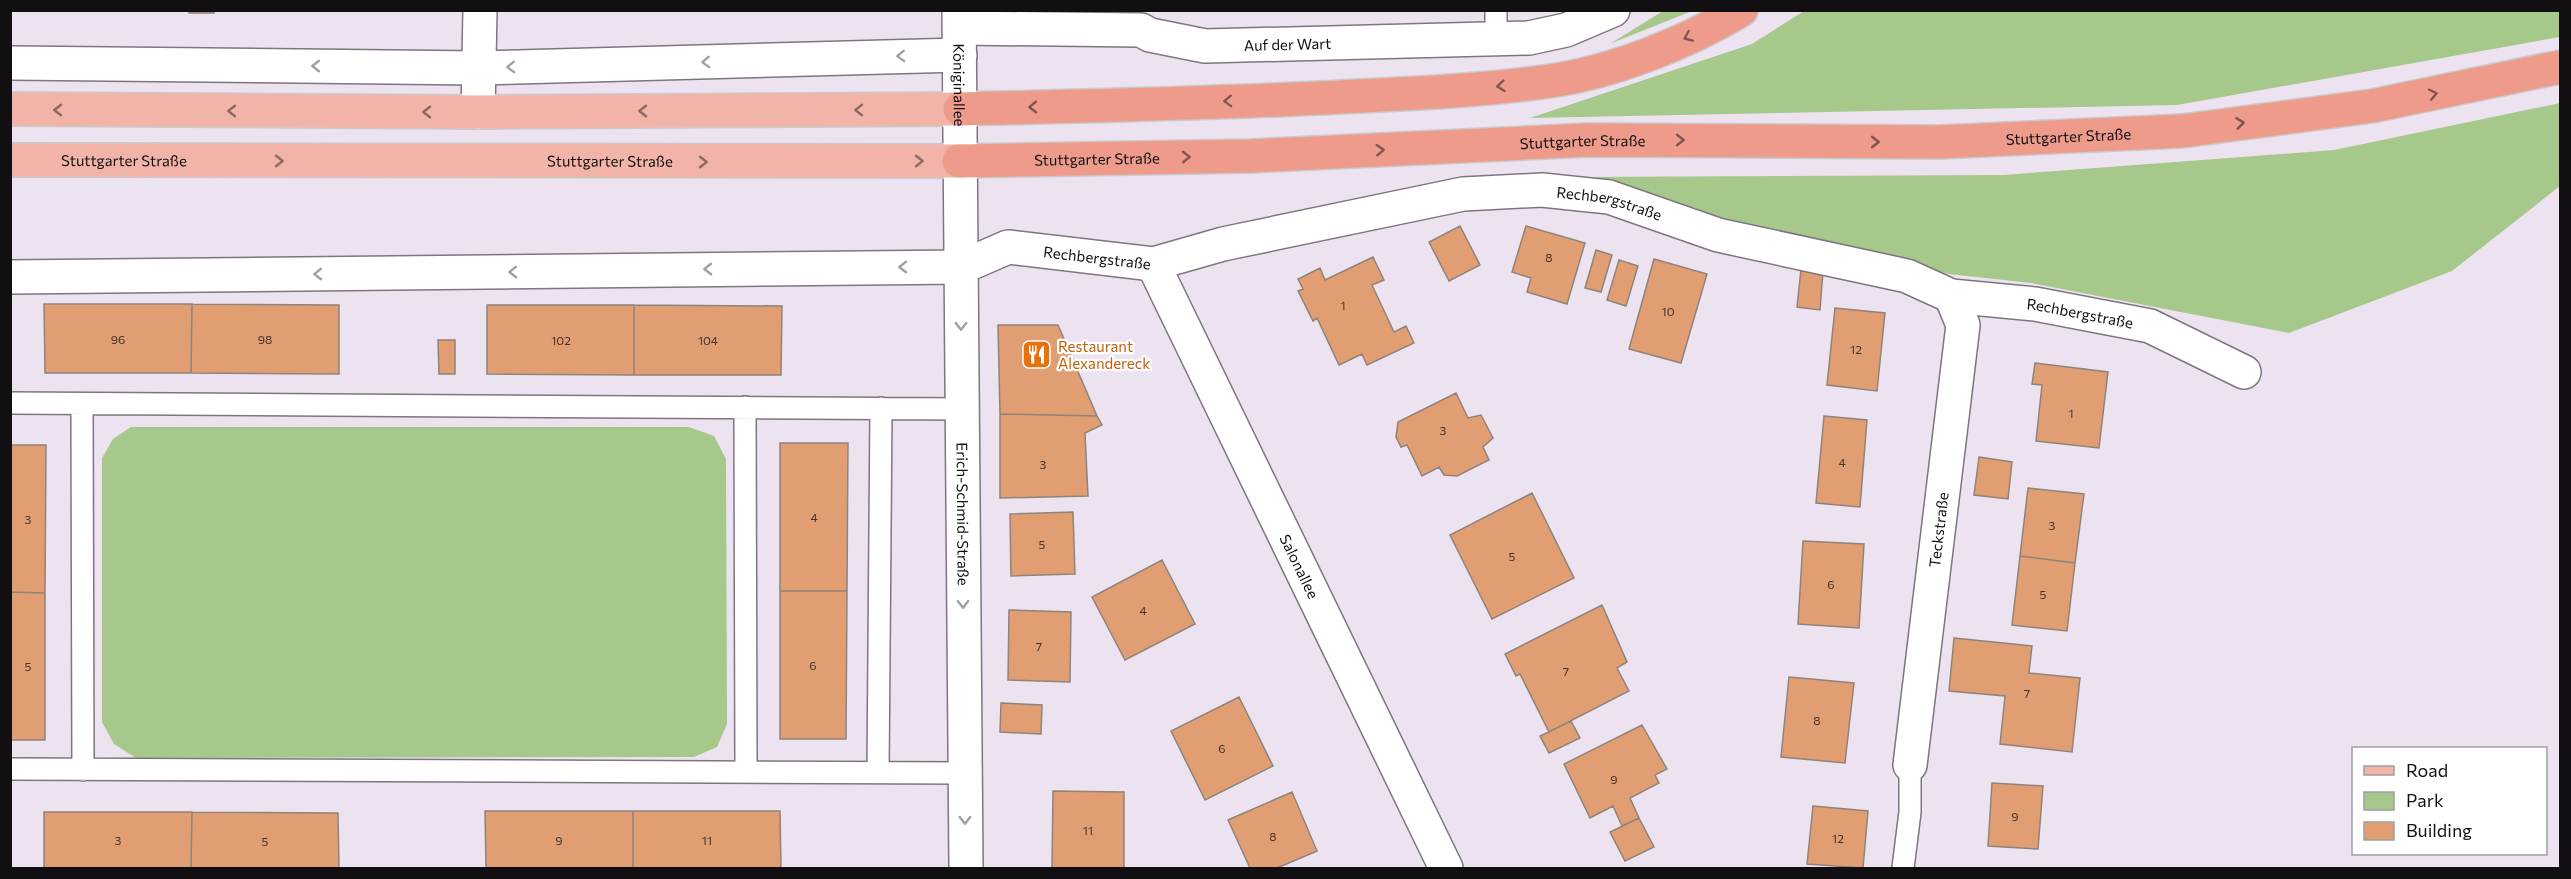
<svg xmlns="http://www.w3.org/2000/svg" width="2571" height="879" font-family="Commissioner,sans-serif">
<rect width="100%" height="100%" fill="#ede3f0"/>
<path fill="#a7c88b" d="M1663,11h29l-85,34h1z
M1804,11l756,-1v27l-383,68 -647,13 222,-74z
M2560,103v83l-108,85 -163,62 -258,-50 -82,-9 -206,-50 -155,-47 415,-2 331,-25z
M131,427h558l25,9 12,23 1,265 -10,23 -23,10 -558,1 -22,-14 -12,-22v-264l11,-19z"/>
<path fill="#e09e72" stroke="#8f837b" stroke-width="1.5" d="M189,10h25v3h-25z
M1460,226l20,39 -31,16 -20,-39z
M1526,226l59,17 -18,61 -40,-12 4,-14 -19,-6z
M1596,250l16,5 -11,37 -16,-4z
M1373,257l11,23 -12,5 22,47 12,-6 8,17 -47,22 -5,-11 -23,11 -22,-47 -4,3 -15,-30 5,-2 -5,-10 22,-11 5,12z
M1654,259l53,15 -26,89 -52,-14z
M1619,260l19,6 -12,40 -19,-6z
M1801,269l22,2 -3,39 -23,-3z
M44,304h148l-1,69h-146z
M192,304l147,1v69l-148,-1z
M487,305h147v70l-147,-1z
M634,305l148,1 -1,69h-147z
M1835,308l50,5 -8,78 -50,-6z
M998,325h60l39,91 -97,-2z
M438,340h17v34h-16z
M2035,363l73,9 -9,76 -63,-7 6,-56 -10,-1z
M1456,393l12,25 13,-3 12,23 -10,9 6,13 -32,16 -13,-1 -5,-8 -17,9 -15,-31 -6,2 -5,-10 2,-15z
M1000,414l97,2 5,9 -17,8 3,63 -88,2z
M1824,416l43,4 -7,87 -44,-4z
M780,443h68l-1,148h-67z
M10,445h36l-1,148 -35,-1z
M1979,457l33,5 -4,37 -34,-4z
M2028,488l56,6 -9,69 -55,-7z
M1532,493l42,85 -82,41 -42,-84z
M1073,512l2,62 -64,2 -1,-62z
M1803,541l61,3 -5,84 -61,-4z
M2020,556l55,7 -8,68 -55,-6z
M1162,560l33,64 -70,36 -33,-63z
M780,591h67l-1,148h-66z
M10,592l35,1v147h-35z
M1602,605l25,57 -10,6 12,23 -80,41 -29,-58 -4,2 -11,-22z
M1009,610l62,2 -1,70 -62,-2z
M1954,638l78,8 -3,27 51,5 -8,74 -72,-8 5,-48 -56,-5z
M1789,677l65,6 -9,80 -64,-6z
M1239,697l34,69 -68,34 -34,-69z
M1001,703l41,2 -1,29 -41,-2z
M1571,721l9,17 -31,15 -9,-17z
M1642,725l25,44 -12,6 4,8 -29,15 9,20 -17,8 -9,-20 -23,12 -26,-54z
M1992,783l51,3 -5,63 -50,-3z
M1053,791l71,1v76h-72z
M1292,792l25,59 -40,17h-27l-22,-48z
M1813,806l55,5 -5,57 -56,-4z
M485,811h148v57h-147z
M633,811h147l1,57h-148z
M44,812h148l-1,56h-147z
M192,812l146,1 1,55h-148z
M1639,818l15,29 -29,14 -15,-29z"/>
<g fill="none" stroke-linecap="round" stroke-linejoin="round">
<defs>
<path id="service" d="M1496,10v28
M10,403l951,6
M82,404l1,366
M745,407l1,363
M10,769l955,4
M878,772l3,-364
M1903,868l7,-56v-47"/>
<g id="minor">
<path id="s1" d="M959,10l7,858"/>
<path id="s2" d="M960,28l181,2 9,5 55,11 324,-8 37,-8 47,-20"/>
<path d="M10,63l469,5 481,-13"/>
<path d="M478,112l2,-102"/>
<path id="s3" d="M1153,264l293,604"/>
<path id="s4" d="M10,277l952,-10 46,-20 145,17 70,-20 240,-50 79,-4 67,7 109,38 189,41 44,20 84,8 115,22 94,46"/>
<path id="s5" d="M1910,765l53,-440 -12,-29"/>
</g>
<g id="primary">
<path d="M10,109l468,3 482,-3"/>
<path id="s6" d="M10,160l949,1"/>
</g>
<g id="trunk">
<path d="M960,109c119,-3 239,-5 359,-11 77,-4 154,-6 231,-17 63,-9 136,-38 191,-71"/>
<path id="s7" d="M959,161l291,-5 338,-16 351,2 243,-11 190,-25 188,-39"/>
</g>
</defs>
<use href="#service" stroke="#7e7580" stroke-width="24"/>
<use href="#minor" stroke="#7e7580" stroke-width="36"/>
<use href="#primary" stroke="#cbcacb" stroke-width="36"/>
<use href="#trunk" stroke="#cbcacb" stroke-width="36"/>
<use href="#service" stroke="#fff" stroke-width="21"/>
<use href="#minor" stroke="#fff" stroke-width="33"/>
<use href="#primary" stroke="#f2b4a8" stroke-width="33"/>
<use href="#trunk" stroke="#ee9b8b" stroke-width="33"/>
</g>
<defs><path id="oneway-chevron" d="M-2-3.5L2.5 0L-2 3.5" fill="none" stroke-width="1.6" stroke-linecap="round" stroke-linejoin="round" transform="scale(1.5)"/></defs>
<g stroke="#80554f">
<use href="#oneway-chevron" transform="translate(1688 37) rotate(157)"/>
<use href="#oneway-chevron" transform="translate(1501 86) rotate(174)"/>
<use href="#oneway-chevron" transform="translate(2433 94) rotate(-12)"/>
<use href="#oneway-chevron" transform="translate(1228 101) rotate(178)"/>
<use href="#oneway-chevron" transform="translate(1033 107) rotate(179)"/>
<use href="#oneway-chevron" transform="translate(2240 123) rotate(-7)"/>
<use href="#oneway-chevron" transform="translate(1680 140)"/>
<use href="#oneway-chevron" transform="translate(1875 142)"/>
<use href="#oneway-chevron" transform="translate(1380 150) rotate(-3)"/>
<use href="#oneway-chevron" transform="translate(1186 157) rotate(-1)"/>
</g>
<g stroke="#a09fa1">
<use href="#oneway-chevron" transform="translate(901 56) rotate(178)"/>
<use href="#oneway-chevron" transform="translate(706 62) rotate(178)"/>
<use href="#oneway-chevron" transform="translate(316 66) rotate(-180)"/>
<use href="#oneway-chevron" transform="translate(511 67) rotate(178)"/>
<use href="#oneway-chevron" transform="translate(903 267) rotate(180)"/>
<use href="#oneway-chevron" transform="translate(708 269) rotate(179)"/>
<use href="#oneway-chevron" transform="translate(513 272) rotate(179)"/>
<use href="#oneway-chevron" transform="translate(318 274) rotate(179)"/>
<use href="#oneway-chevron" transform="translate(961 326) rotate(90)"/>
<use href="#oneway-chevron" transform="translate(963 604) rotate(89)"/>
<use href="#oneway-chevron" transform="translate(965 820) rotate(89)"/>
</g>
<g stroke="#8d6a65">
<use href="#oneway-chevron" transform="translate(58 110) rotate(-180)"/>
<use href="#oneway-chevron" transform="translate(859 110) rotate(180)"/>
<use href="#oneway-chevron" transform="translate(232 111) rotate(-180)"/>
<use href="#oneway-chevron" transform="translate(643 111) rotate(180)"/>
<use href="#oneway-chevron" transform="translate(427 112) rotate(-180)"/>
<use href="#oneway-chevron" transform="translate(279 161)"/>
<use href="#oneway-chevron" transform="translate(919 161) rotate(-1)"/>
<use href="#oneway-chevron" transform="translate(703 162)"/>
</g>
<defs>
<symbol id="restaurant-square" viewBox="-11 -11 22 22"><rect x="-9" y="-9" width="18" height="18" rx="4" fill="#e8710a" stroke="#fff"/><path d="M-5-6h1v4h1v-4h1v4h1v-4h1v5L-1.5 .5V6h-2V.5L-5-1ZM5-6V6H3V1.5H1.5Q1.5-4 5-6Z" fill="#fff"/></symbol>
</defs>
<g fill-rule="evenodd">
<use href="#restaurant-square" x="1020" y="338" width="33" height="33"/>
</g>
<g text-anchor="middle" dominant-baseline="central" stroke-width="4.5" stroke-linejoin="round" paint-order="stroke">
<g font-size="12" fill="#46332b">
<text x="1549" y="257">8</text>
<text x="1343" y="305">1</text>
<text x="1668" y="311">10</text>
<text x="118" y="339">96</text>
<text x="265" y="339">98</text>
<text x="561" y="340">102</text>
<text x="708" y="340">104</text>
<text x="1856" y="349">12</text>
<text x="2071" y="413">1</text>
<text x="1443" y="430">3</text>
<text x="1842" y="462">4</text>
<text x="1043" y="464">3</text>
<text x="814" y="517">4</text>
<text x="28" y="519">3</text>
<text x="2052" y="525">3</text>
<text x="1042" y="544">5</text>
<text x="1512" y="556">5</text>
<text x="1831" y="584">6</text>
<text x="2043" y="594">5</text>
<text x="1143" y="610">4</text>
<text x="1039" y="646">7</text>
<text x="813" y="665">6</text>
<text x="28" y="666">5</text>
<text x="1566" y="671">7</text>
<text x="2027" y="693">7</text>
<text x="1817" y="720">8</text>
<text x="1222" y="748">6</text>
<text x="1614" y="779">9</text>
<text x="2015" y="816">9</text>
<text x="1088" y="830">11</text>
<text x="1273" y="836">8</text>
<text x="1838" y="838">12</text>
<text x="118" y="840">3</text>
<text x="559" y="840">9</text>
<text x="707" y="840">11</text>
<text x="265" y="841">5</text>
</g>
<g font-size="15" fill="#120f13" stroke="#fff">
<text stroke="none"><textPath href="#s2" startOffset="330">Auf der Wart</textPath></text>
<text stroke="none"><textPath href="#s1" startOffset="75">Königinallee</textPath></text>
<text stroke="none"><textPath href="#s7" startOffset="1110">Stuttgarter Straße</textPath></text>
<text stroke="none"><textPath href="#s7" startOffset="624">Stuttgarter Straße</textPath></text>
<text stroke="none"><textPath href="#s7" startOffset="138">Stuttgarter Straße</textPath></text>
<text stroke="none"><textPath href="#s6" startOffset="114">Stuttgarter Straße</textPath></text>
<text stroke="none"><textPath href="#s6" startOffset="600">Stuttgarter Straße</textPath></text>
<text stroke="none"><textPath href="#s4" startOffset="1614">Rechbergstraße</textPath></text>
<text stroke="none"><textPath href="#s4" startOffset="1092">Rechbergstraße</textPath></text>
<text stroke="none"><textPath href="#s4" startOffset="2100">Rechbergstraße</textPath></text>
<text stroke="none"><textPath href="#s1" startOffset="504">Erich-Schmid-Straße</textPath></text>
<text stroke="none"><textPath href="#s5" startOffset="237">Teckstraße</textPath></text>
<text stroke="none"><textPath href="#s3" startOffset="336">Salonallee</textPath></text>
</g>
<g font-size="15" fill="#c56008" stroke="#fff" text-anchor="start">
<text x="1058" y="346">Restaurant<tspan x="1058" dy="17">Alexandereck</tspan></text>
</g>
</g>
<rect width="2571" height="879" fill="none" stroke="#120f13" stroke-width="24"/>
<rect x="2352" y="747" width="195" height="108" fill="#ffffff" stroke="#a09fa1" stroke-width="1.5"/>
<rect x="2364" y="766" width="30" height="9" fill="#f2b4a8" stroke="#a09fa1" stroke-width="1.5"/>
<text x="2406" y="777" font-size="18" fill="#120f13">Road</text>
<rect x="2364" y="792" width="30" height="18" fill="#a7c88b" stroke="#a09fa1" stroke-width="1.5"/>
<text x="2406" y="807" font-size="18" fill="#120f13">Park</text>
<rect x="2364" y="822" width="30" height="18" fill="#e09e72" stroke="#a09fa1" stroke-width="1.5"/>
<text x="2406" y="837" font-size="18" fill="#120f13">Building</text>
</svg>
